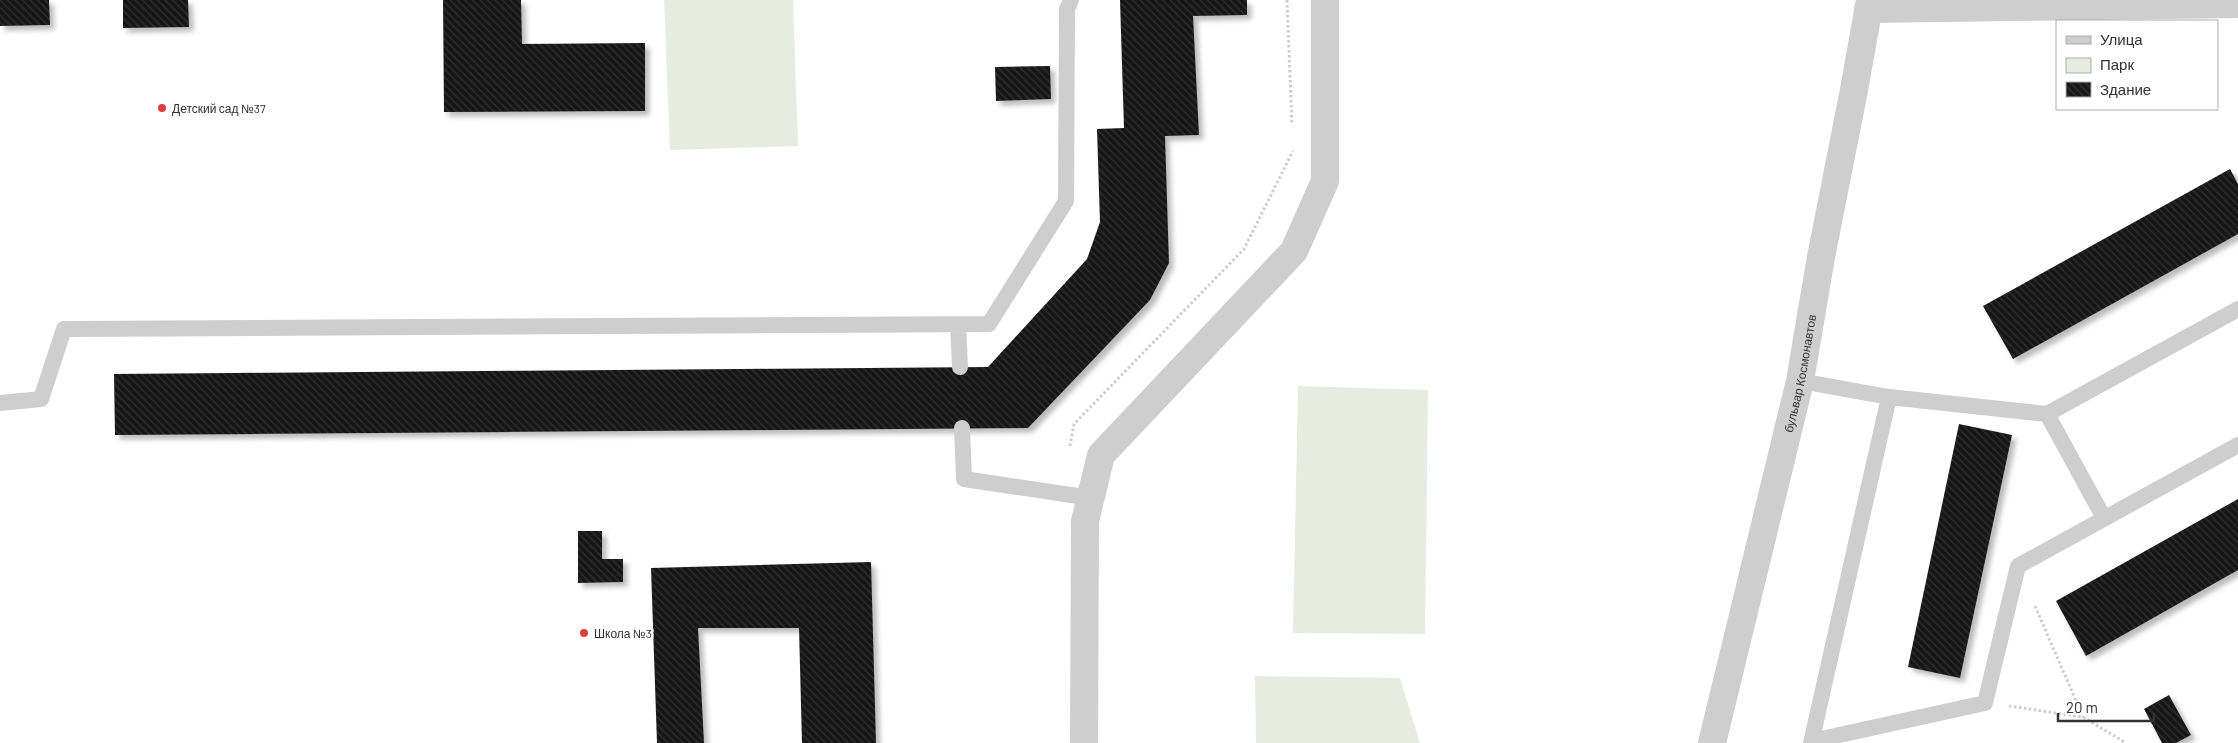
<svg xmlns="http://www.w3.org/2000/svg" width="2238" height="743" font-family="Barlow,sans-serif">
<defs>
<pattern id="building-back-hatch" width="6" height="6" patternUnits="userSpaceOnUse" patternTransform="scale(1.25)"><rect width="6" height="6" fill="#181818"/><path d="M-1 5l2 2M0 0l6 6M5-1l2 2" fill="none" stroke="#313131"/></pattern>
<filter id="shadow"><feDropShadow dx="4.5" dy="4.5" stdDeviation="2.5" flood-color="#0004"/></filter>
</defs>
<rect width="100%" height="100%" fill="#fff"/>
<path fill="#e6ede0" d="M664,0h129l5,146 -128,4z
M1298,386l130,4 -3,244 -132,-1z
M1255,676l145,2 20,65h-164z"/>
<path fill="url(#building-back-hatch)" filter="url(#shadow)" d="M0,0h49l1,25 -50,1z
M123,0h65l1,27 -66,1z
M443,0h78l1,44 123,-1v68l-201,1z
M1120,0h127v15l-54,1 6,119 -34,1 4,127 -19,37 -122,128 -913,7 -1,-61 874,-7 99,-108 13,-37 -3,-93 27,-1z
M1050,66l1,33 -55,2 -1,-34z
M2230,169l8,15v50l-225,125 -30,-53z
M1959,424l53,11 -52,243 -52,-11z
M2238,499v71l-152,86 -30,-55z
M578,531h24v28h21v23l-45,1z
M871,562l5,181h-74l-3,-115h-101l6,115h-47l-6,-175z
M2169,695l22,40 -15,8h-14l-18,-34z"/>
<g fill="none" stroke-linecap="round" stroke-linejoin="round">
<path stroke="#cecece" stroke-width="3" stroke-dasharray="2.5 2.5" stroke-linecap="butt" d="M1287,0l5,125
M1070,446l4,-22 170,-175 49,-98
M2035,606l48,111
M2009,706l74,11 43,26"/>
<path stroke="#cecece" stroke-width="16" d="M958,325l2,42
M1800,381l89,16 158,17 191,-105
M0,403l41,-4 23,-70 925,-5 77,-123 1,-192 4,-9
M2047,414l57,104
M962,428l2,51 127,19
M1812,741l173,-38 33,-137 220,-121
M1811,743l78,-346"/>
<path stroke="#cecece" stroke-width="28" d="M1868,9l370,-5
M1084,743l1,-222 16,-66 193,-204 31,-70v-181"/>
<path stroke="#cecece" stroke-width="28" id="s1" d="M1712,743l88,-362 21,-124 33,-167 16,-90"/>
</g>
<g fill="#dc3f3f" stroke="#fff" stroke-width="2">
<circle cx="162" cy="108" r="5"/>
<circle cx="584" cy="633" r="5"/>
</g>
<g text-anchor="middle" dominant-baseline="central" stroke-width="5" stroke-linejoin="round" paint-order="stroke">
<g font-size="12" fill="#313131" stroke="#fff" text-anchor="start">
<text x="172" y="108">Детский сад №37</text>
<text x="594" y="633">Школа №3</text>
</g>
<g font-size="12" fill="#313131" stroke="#fff">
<text stroke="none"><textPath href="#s1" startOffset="380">бульвар Космонавтов</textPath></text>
</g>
</g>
<rect x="2056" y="20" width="162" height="90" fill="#ffffff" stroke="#adadad"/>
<rect x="2066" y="36" width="25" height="8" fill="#cecece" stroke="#adadad"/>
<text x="2100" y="45" font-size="15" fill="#313131">Улица</text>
<rect x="2066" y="58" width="25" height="15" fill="#e6ede0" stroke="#adadad"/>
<text x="2100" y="70" font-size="15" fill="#313131">Парк</text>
<rect x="2066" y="82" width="25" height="15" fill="url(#building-back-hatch)" stroke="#adadad"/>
<text x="2100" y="95" font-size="15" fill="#313131">Здание</text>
<path d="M2058 713v8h96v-8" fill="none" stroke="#313131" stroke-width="2.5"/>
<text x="2066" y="713" font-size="15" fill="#313131" stroke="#ffffff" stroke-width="4" paint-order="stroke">20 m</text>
</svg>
